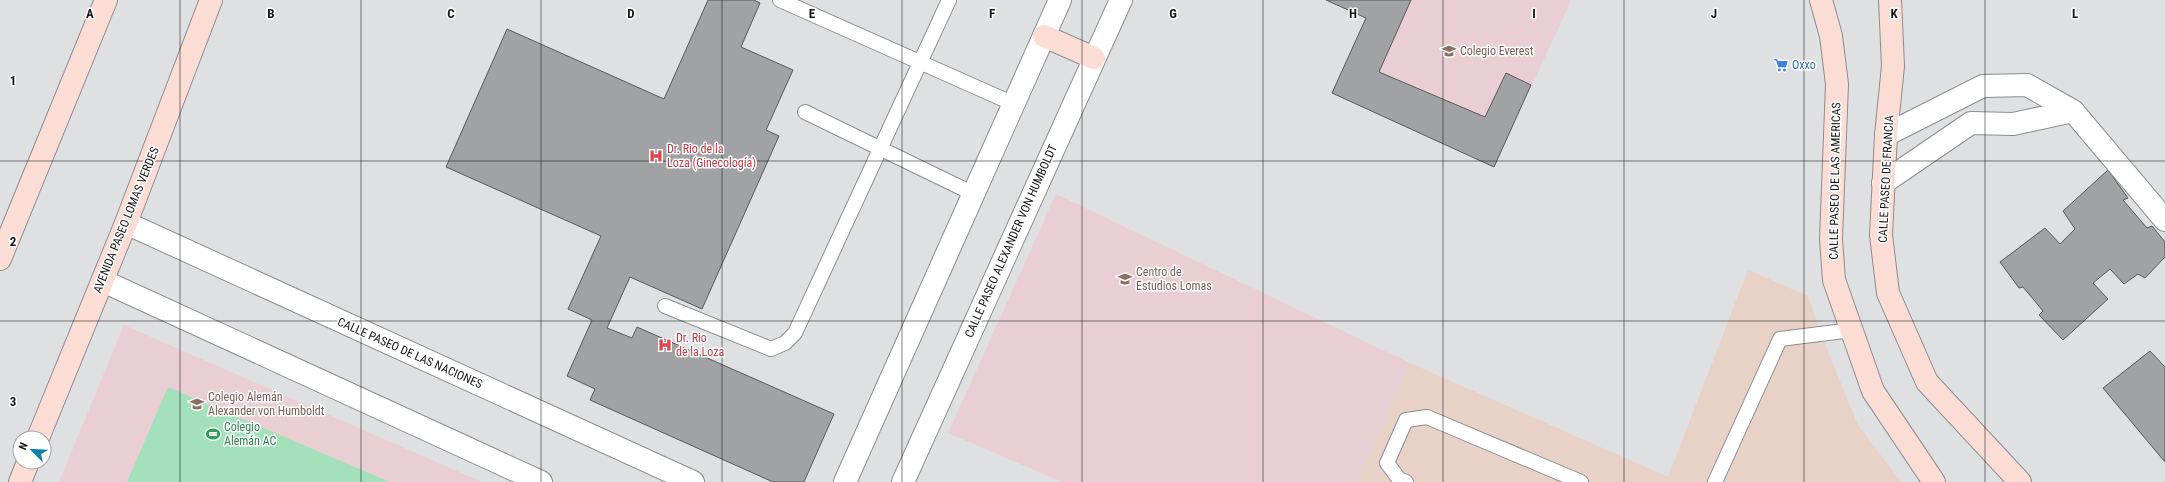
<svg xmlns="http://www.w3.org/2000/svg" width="2165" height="482" font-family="'Roboto Condensed',sans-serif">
<rect width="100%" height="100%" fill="#dfe0e2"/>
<path fill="#e8d1c6" d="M1748,270l60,26 20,56 30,73 43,57h-544l53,-119 258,114z"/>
<path fill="#e9cfd4" d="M1326,0h243l2,1 -77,166 -162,-74 34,-75z
M1056,194l354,169 -53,119h-295l-114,-49z
M124,325l358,157h-423z"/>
<path fill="#a5e0bc" d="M168,387l222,95h-263z"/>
<path fill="#a1a2a4" stroke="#58595a" d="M708,0h46l6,3 -19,44 52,23 -27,60 13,6 -77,173 -72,-32 -23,51 25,10 5,-11 197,87 -30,68h-31l-183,-82 5,-11 -28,-13 25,-56 -24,-11 33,-73 -155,-69 61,-138 157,70z
M1326,0h85l-32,72 106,45 21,-44 25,12 -37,82 -162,-74 34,-75z
M2108,170l20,28 -5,2 24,28 5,-2 13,16v15l-20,21 -7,-4 -14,10 -14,-15 -17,14 15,16 -45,41 -24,-25 4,-4 -20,-24 -4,1 -19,-26 45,-34 15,16 15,-15 -12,-18z
M2150,351l15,16v95l-62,-74z"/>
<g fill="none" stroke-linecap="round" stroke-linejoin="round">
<defs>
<path id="lane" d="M780,0l234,104
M805,112l169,82
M665,306l106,43 14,-6 10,-10 154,-333
M1406,482l-7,-3 -12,-16 19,-43 21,-3 154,65
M1715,482l65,-143 72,-9"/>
<path id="street" d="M1886,135l97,-49 44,-1 46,26 92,109
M1883,183l88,-60 42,1 60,-13
M126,223l567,259
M103,281l438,201
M845,482l215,-482
M903,482l218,-482"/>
<path id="secondary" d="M1821,0l10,36 6,48 -6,155 3,41 39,111 61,91
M1890,0l3,66 -7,69 -5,100 7,58 39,89 93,100
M1044,36l50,22
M0,259l106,-259
M38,438l88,-215 85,-223
M20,482l8,-20"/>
</defs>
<use href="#lane" stroke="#8c8d8f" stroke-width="16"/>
<use href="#street" stroke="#8c8d8f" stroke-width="24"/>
<use href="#secondary" stroke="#8c8d8f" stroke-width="24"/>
<use href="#lane" stroke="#fff" stroke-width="14"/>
<use href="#street" stroke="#fff" stroke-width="22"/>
<use href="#secondary" stroke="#fbddd5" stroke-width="22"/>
</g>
<path fill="none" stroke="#161617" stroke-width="1" stroke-opacity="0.55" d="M180,0v482M361,0v482M541,0v482M722,0v482M902,0v482M1082,0v482M1263,0v482M1443,0v482M1624,0v482M1804,0v482M1985,0v482M0,161h2165M0,321h2165"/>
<defs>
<symbol id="school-bare" viewBox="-9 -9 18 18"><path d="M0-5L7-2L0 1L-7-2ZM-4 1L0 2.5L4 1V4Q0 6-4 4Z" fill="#8d6e63" stroke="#fff" stroke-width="2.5" paint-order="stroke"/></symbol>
<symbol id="supermarket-bare" viewBox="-9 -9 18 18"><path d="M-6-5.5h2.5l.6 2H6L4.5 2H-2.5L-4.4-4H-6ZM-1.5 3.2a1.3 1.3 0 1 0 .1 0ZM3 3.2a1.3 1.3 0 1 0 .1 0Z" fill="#3f7fe0" stroke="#fff" stroke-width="2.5" paint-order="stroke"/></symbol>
<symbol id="hospital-bare" viewBox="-9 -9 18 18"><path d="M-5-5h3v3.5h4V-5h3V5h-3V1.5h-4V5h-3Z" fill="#e0444e" stroke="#fff" stroke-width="2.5" paint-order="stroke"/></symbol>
<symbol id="stadium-bare" viewBox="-9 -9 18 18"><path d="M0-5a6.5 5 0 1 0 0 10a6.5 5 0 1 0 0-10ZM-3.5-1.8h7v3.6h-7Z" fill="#2e9e5b" stroke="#fff" stroke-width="2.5" paint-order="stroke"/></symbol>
</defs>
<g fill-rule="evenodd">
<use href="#school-bare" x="1439" y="41" width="20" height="20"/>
<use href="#supermarket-bare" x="1771" y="55" width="20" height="20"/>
<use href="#hospital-bare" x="646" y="146" width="20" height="20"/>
<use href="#school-bare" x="1115" y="269" width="20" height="20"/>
<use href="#hospital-bare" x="655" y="335" width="20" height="20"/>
<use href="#school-bare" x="187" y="394" width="20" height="20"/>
<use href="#stadium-bare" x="203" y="424" width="20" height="20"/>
</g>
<g text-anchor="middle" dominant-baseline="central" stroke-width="3" stroke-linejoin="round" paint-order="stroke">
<g font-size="12" fill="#785e54" stroke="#fff" text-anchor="start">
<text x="1460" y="51">Colegio Everest</text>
<text x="1136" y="272">Centro de<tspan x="1136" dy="14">Estudios Lomas</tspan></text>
<text x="208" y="397">Colegio Alemán<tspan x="208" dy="14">Alexander von Humboldt</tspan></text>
</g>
<g font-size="12" fill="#366cbe" stroke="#fff" text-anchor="start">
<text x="1792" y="65">Oxxo</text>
</g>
<g font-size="12" fill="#be3a42" stroke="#fff" text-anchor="start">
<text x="667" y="149">Dr. Rio de la<tspan x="667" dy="14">Loza (Ginecología)</tspan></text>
<text x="676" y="338">Dr. Rio<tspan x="676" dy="14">de la Loza</tspan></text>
</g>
<g font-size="12" fill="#161617" stroke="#fff">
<text transform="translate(1886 179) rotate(-87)">CALLE PASEO DE FRANCIA</text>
<text transform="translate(1835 181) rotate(-89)">CALLE PASEO DE LAS AMERICAS</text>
<text transform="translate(126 220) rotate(-68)">AVENIDA PASEO LOMAS VERDES</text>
<text transform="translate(1011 241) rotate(-66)">CALLE PASEO ALEXANDER VON HUMBOLDT</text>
<text transform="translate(410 353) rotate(24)">CALLE PASEO DE LAS NACIONES</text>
</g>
<g font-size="12" fill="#27864d" stroke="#fff" text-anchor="start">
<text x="224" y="427">Colegio<tspan x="224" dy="14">Alemán AC</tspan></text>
</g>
</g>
<g font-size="13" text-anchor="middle" font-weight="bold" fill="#161617" stroke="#fff" stroke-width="3" stroke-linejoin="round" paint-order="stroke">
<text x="90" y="18">A</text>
<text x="271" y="18">B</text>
<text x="451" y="18">C</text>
<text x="631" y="18">D</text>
<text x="812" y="18">E</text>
<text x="992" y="18">F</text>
<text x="1173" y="18">G</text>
<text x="1353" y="18">H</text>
<text x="1534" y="18">I</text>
<text x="1714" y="18">J</text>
<text x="1894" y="18">K</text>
<text x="2075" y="18">L</text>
<text x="13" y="85">1</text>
<text x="13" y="246">2</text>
<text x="13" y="406">3</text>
</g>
<g transform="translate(32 450) rotate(294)"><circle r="19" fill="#ffffff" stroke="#a2a2a2"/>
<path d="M0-3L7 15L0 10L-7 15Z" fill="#0f82a9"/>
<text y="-6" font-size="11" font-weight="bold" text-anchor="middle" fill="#161617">N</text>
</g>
</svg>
